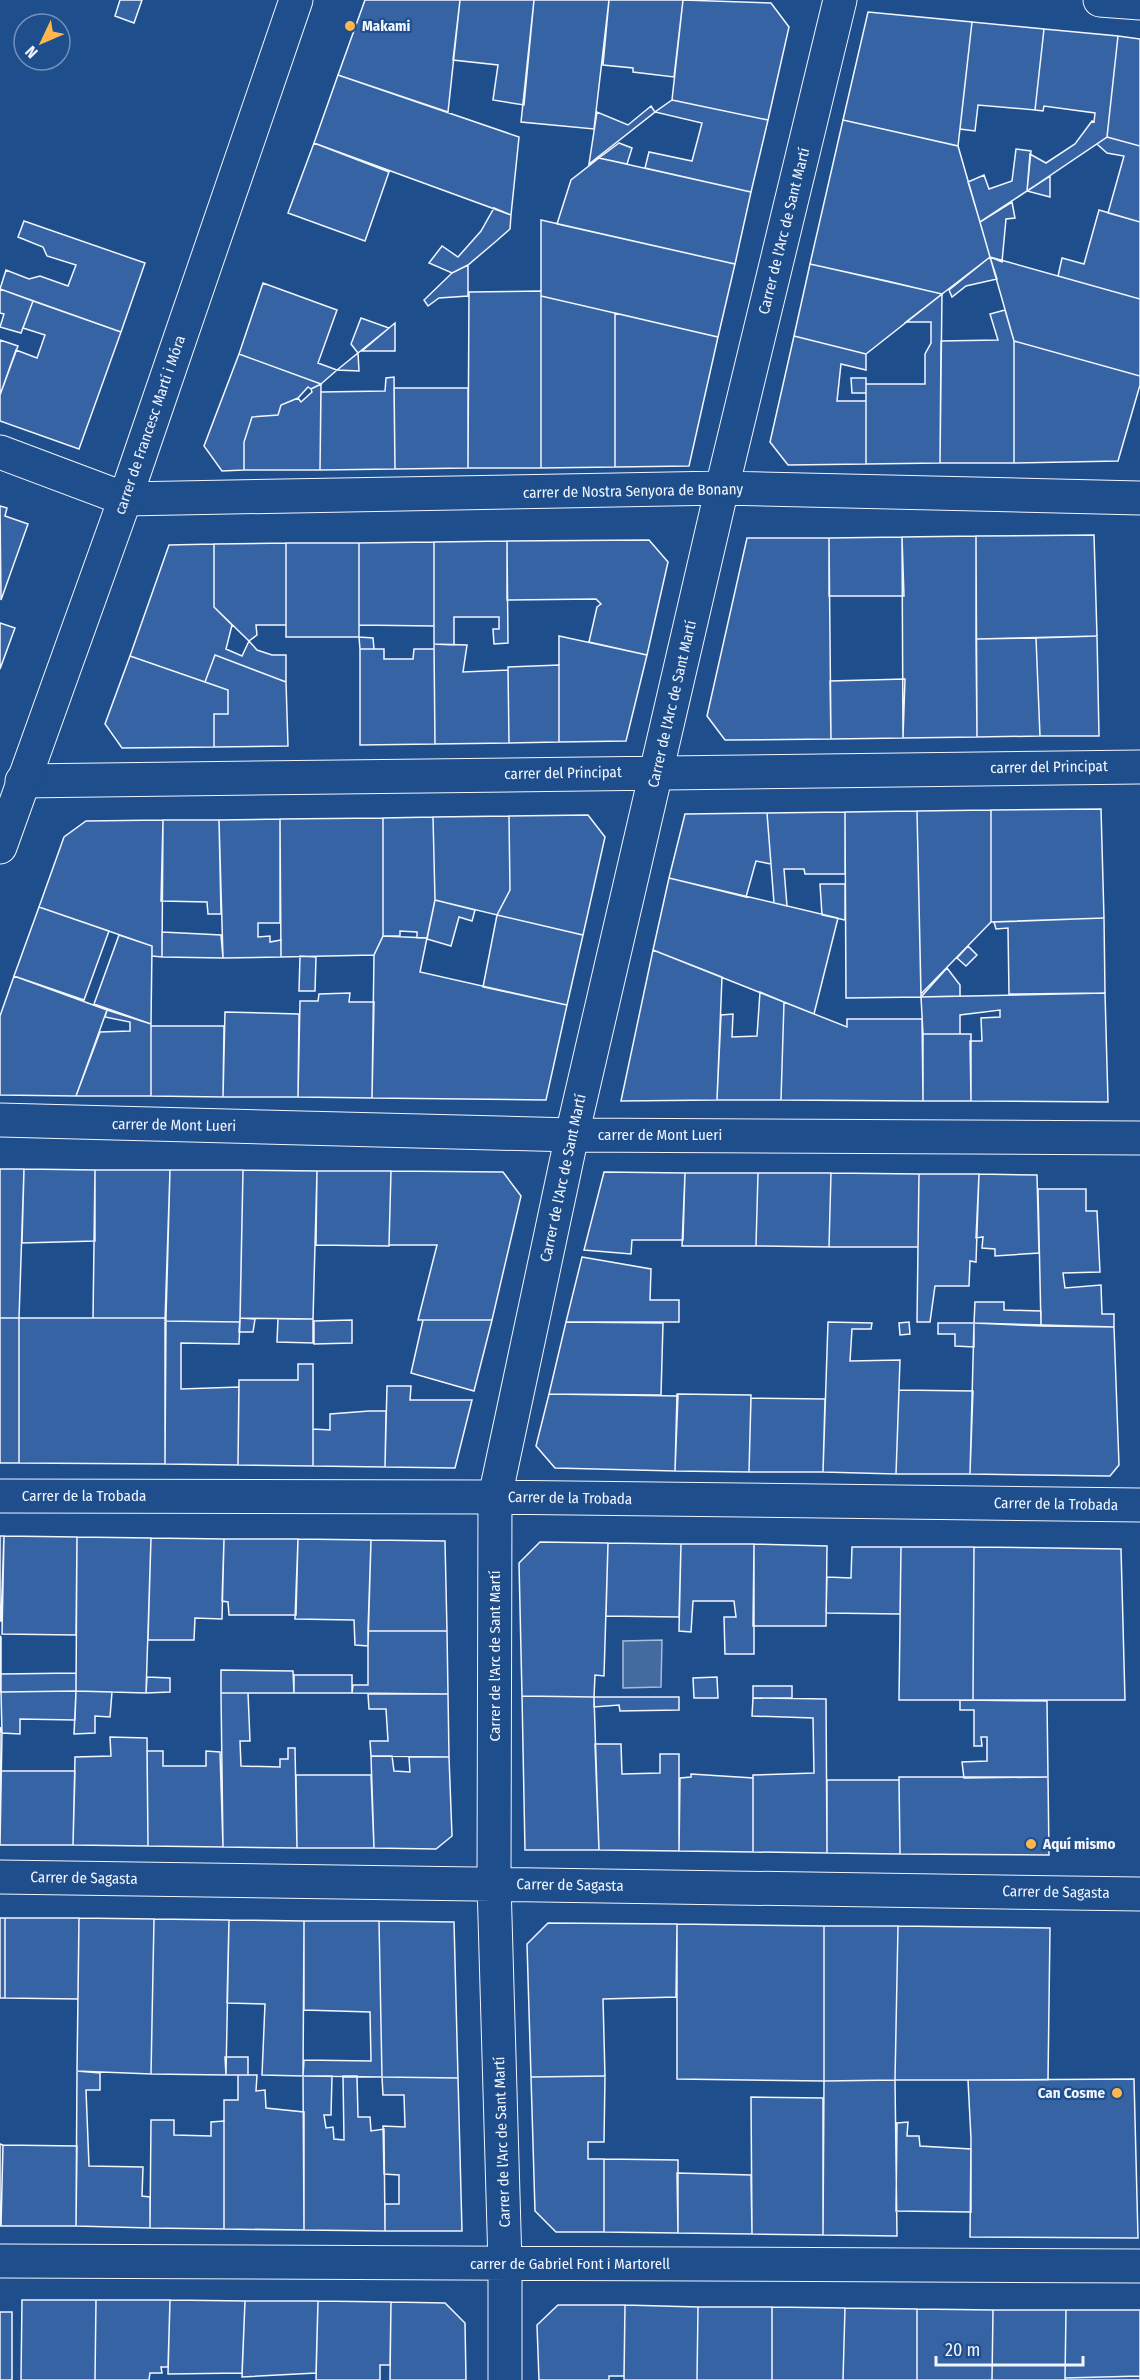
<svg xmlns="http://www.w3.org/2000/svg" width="1140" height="2380" font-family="'Fira Sans Condensed',sans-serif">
<rect width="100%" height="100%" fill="#1f4e8c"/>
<path fill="#446ba0" stroke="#a8bbd7" stroke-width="1.5" d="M662,1640l-1,47 -38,1v-47z"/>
<path fill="#3563a3" stroke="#f2f6ff" stroke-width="1.5" d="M120,0h22l-8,23 -19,-7z
M365,0h95l-12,112 -110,-37z
M460,0h74l-10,105 -31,-5 5,-35 -45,-5z
M534,0h75l-15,129 -73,-7z
M609,0h74l-9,77 -41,-5v-4l-30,-3z
M683,0l88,3 18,24 -21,93 -96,-20z
M868,12l104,10 -14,124 -115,-26z
M972,22l72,7 -9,81 -57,-5 -3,26 -15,-2z
M1044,29l74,7 -11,101 -80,54 3,-37 16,9 29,-19 17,-23 2,1 1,-9 -51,-7 -1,5 -8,-1z
M1118,36l22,3v107l-33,-9z
M338,75l181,62 -8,78 -197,-72z
M672,100l96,20 -17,72 -106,-24 4,-16 43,9 10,-38 -47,-11z
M651,106l4,6 -66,52 8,-52 31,13z
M843,120l115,26 32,111 -48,37 -132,-30z
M1107,137l33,9v76l-32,-9 16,-57 -17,-3 -10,-9z
M314,143l75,29 -24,69 -77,-28z
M619,143l13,5 -5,16 -28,-6z
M1016,149l15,2 -4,40 -47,31 -12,-40 16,-7 5,14 23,-8z
M599,158l152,34 -16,72 -178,-40 14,-44z
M1050,176v21l-23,-6z
M1012,202l3,16 -9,1 -4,43 -12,-5 -10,-35z
M494,208l17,7 -1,14 -16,14 -26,22 -16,8 -23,-10 13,-17 16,11 23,-26z
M1099,210l41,12v77l-82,-23 4,-18 22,6z
M541,220l194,44 -17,73 -177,-41z
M24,221l121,42 -24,69 -121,-43 6,-19 23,9 11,-3 28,10 8,-21 -29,-9 -4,-9 -25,-10z
M990,257l7,22 -31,7 -14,11 -3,-7z
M990,257l150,42v77l-126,-35z
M810,264l77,17 55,13 -76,60 -72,-18z
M468,265v31l-29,2 -11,8 -4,-6 28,-27z
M263,283l74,27 -19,53 19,7 -16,14 -82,-30z
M0,289l33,12 -12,32 -21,-6 4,-13 -4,-1z
M541,291v177h-73l1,-176z
M942,294l-2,169 -74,1v-80h59v-30l6,-11v-21h-25z
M541,296l74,17v154l-74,1z
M33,301l88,31 -42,117 -79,-28v-26l16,-45 21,8 8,-23 -22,-7z
M1005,310l9,31v122h-74l1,-122 57,-1 -8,-26z
M615,313l103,24 -29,129 -74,1z
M361,318l28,10 -31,25 -7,-9z
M395,323v28h-33l27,-23z
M794,336l72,18v16l-25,-6 -4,37h29v63l-78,1 -18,-23z
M0,340l18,6 -18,49z
M1014,341l126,35v9l-22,76 -104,2z
M358,353l1,18 -22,-1z
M239,354l82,30 -10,5 -3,-2 -10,11 -17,7 -3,10 -26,2 -8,25v28l-22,1 -18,-25z
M394,377l1,92 -75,1 1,-78 64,-1 1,-13z
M851,378h15v15h-14z
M321,384l-1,86h-76v-28l8,-25 26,-2 3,-10 17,-7 3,4 11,-10 -1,-3z
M394,388h74v80l-73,1z
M0,506l7,2 -2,8 23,8 -27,76z
M1094,535l3,101 -121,3v-103z
M976,536l1,201 -74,1 -1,-201z
M902,537l2,59h-75v-58z
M747,538h82l2,201 -106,1 -18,-24z
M649,540l19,22 -21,93 -58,-13 8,-35 4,-3 -5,-5 -89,1v-59z
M507,541l1,102 -14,1 -1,-15h6v-12h-45v28l-20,-1v-102z
M434,542v84l-75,-1v-82z
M286,543v82h-30l1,10 -8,6 -35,-34v-63z
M286,543h73v94h-73z
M214,544v63l18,18 -6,24 16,7 7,-15 8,9 15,5h14v27l-71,-27 -10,27 -75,-26 39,-111z
M0,623l15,5 -15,41z
M0,623l15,5 -15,41z
M559,636l88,19 -21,86 -67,1z
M1097,636l2,100h-59l-4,-98z
M359,637l14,1 1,11h-14z
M1036,638l4,98 -63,1 -1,-98z
M434,644l33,1 -4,27 45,-2 1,73 -74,1z
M360,649h24v10h29l1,-10h20l1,95 -75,1z
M215,655l71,27 2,64 -74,1v-33h14v-24l-23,-8z
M130,656l98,34v24h-14v33l-92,1 -17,-24z
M559,665v77l-50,1 -1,-76z
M905,679l-2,59 -72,1 -1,-58z
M1101,809l3,109 -113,4v-112z
M991,810v112l-70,72 -4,-183z
M917,811l4,186 -75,1 -1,-186z
M845,812v62h-40l-1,-5h-20l3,37 -13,-3 -7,-90z
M767,813l4,51 -15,-3 -10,36 -77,-19 16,-64z
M588,815l17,22 -22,98 -86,-20 13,-25 -1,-74z
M509,816l1,74 -13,25 -62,-15 -2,-83z
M433,817l2,83 -8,38h-10v-6l-17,-1v5h-17v-118z
M383,818v118l-9,19 -93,2 -1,-138z
M280,819v104h-22v14l12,-1v6l11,-2v17l-58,1 -4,-138z
M163,820l-1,137 -10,-1v-10l-113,-39 25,-70 22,-16z
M163,820h56l2,94h-13l-1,-12 -46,-1z
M669,878l169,40 -24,96 -161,-64z
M820,884h25v36l-23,-5z
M435,900l40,10 -3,11 -13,-4 -8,29 -24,-7z
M39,907l70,24 -25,69 -70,-24z
M497,915l86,20 -16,70 -84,-18z
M1104,918l1,75 -96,1 -1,-66 -12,1 -2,-7z
M162,932l59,3 2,23 -61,-1z
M119,935l33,11 -1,78 -57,-20z
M383,936l44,2 -7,34 147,33 -21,95 -174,-2 2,-143z
M968,946l9,9 -11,11 -9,-8z
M653,950l69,27 -5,123 -96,1z
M300,956l16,1 -1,34h-16z
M947,968l13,17v11l-39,1z
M14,976l93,34 -31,86 -76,-1v-79z
M760,992l24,10 -3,98h-64l4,-85 12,-1 -1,23 25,-1z
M350,993l-1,9h25l-2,96 -74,-1 2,-96h18l1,-7z
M1105,993l3,109 -137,-1 -1,-60h12l-1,-23 19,-1v-7l-40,5v19h-37l-2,-37z
M784,1002l63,25v-8h75l1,82 -142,-1z
M107,1010l44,14v72h-75l24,-64 30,-1v-9l-25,-5z
M225,1012l74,2 -1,83h-75z
M151,1026h73l-1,71 -72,-1z
M923,1034h48v67h-48z
M0,1169h24l-5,149h-19z
M24,1169l71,1v71l-73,2z
M95,1170h75l-4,148h-73z
M170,1170h73l-3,152 -75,-1z
M243,1170l74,1 -4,148 -73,-1z
M317,1171h74l-2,75 -73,-1z
M391,1171l112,1 18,24 -29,124h-74l19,-75h-48z
M604,1172l81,1 -2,67h-51l-1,14 -47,-4z
M685,1173h73l-2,73h-74z
M758,1173h73l-2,74 -73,-1z
M831,1173l88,1 -1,73h-89z
M919,1174h60l-3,88 -6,-1 -1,25h-34l-5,36h-13z
M979,1174l58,1 2,78 -44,3v-7l-13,-1 1,-11 -7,1z
M1038,1189h48v22h11l3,61 -37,1 2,15 36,-3 1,29h12v13l-73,-1z
M582,1257l69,12 -1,31h29v22h-113z
M975,1302h29v8l37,1v15l-67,-3z
M0,1318h19v145h-19z
M19,1318h147l-1,146 -146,-1z
M240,1318l15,1 -2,13h-14z
M278,1319h35v24l-36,-1z
M352,1320v23l-38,1v-23z
M423,1320h69l-18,71 -63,-18z
M165,1321l75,1 -1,22 -58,-1v46l58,-2 -1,78 -73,-1z
M566,1322l97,1 -2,72 -112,-1z
M828,1322l44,1 -1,6h-19l-2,32 50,-1 -4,114 -73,-2z
M909,1322l1,12 -10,1 -1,-12z
M938,1323h36v24l-19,-1v-12h-17z
M974,1323l140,4 5,138 -9,11 -140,-2z
M298,1364h15v102l-75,-1 1,-85h59z
M387,1386h24l-1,14h62l-17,68 -70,-1z
M899,1390l74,1 -3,83h-74z
M549,1394l129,2 -3,75 -120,-3 -19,-22z
M677,1394l74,1 -2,77 -74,-1z
M751,1398l74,1 -2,73h-74z
M369,1411h17l-1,56 -72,-1v-37l17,1v-16z
M0,1536h4l-3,85h-1z
M4,1536l73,1 -1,98 -74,-1z
M77,1537l74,1 -5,155 -70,-2z
M151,1538l73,1 -2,80 -27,-1 -1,22h-46z
M224,1539h74l-2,76h-67l-1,-13 -6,-1z
M298,1539l73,1 -3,106 -13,-1 -1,-25 -59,-1z
M371,1540l74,1 2,90h-79z
M540,1542l68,1 -4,133 -9,-1 -1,22 -72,-1 -3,-133z
M608,1543l73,1 -2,73 -73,-1z
M681,1544h73v110h-29l-1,-37h12l-2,-16h-41l-2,31 -12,-1z
M754,1544l73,2 -1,80h-73z
M852,1547h49l-1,67 -74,-1 1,-36 24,1z
M901,1547h73l-1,153h-74z
M974,1547l147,2 4,151h-152z
M368,1631h79l1,63 -96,-1 1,-8h15z
M0,1636l1,1v55h-1z
M221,1670l72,1 1,22h-73z
M76,1673v18l-75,1v-18z
M294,1675h58v18h-58z
M147,1677l23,1v14l-24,1z
M717,1677l1,21h-24l-1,-20z
M753,1686h39v12h-39z
M76,1691l36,1 -2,25 -15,-1v17l-21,1z
M76,1691l-1,29 -55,-1v15l-18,-1 -1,-41z
M221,1693h27l2,48h-10l1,25 39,1v-8h8v-11h7l2,100 -74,-1z
M368,1694h80l1,63 -78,-1 -1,-15h18l-2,-32h-17z
M522,1696l72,1 5,153h-74z
M594,1697h85v13l-59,1 -1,-6 -25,2z
M753,1698l73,1 1,154 -74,-1v-77l61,-2 -1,-55 -61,-2z
M960,1700l87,1 1,76 -84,1 -2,-16 25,-1v-24h-6l1,9h-8v-36h-14z
M0,1727l2,6 -2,112z
M110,1737l37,1 1,108 -75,-1 2,-88 36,-1z
M595,1744h26l1,30 38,-1v-19h19v97l-80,-1z
M147,1751h16v15h43v-15l14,1 3,95 -75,-1z
M371,1756h21l2,15 16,1 -1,-15h40l3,79 -16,13 -62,-1z
M1,1771h74l-2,74h-73z
M691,1774l62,4v74l-74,-1 1,-73 11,-1z
M296,1775h75l3,73h-77z
M899,1777h149l1,78 -149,-1z
M827,1780h72l1,74 -73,-1z
M0,1918h5v80h-5z
M5,1918h74l-1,81 -73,-1z
M79,1918l75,1 -3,155 -74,-3z
M154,1919l75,1 -3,155 -75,-1z
M229,1920l75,1 -1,155 -41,-1 3,-71 -38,-1z
M304,1921h75l3,156 -79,-1 1,-16 67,1 -1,-49 -66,-2z
M379,1921l75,1 4,156 -76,-1z
M548,1923l129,1 -1,73 -73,2 2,77 -74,1 -4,-133z
M677,1924l147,2v155l-147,-2z
M824,1926h74l-3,154 -71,1z
M898,1926l152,2 -2,152h-153z
M225,2057h23v18h-22z
M77,2071l23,2v17h-14l3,76 54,1 -1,29 8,1v31l-74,-2z
M238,2075h19l-1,16 9,-1 1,18 38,4v118l-80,-1v-129h14z
M303,2076h29l-1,39h-7l2,13 7,-1 1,12 10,1 -1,-64h14l1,41h12l1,14 13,-2 1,102 -81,-1z
M605,2076l-1,66h-16v17h16v73h-48l-21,-21 -4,-134z
M382,2077l76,1 4,153h-77v-27h14v-29l-15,-1 -1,-48 22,1 -1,-32h-21z
M1134,2079l4,159 -168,-1 1,-98 -3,-59z
M895,2080l2,156 -74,-1 1,-154z
M751,2097l72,1v137l-71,-1z
M151,2120h23v15l37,1v-14l13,-1v108l-74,-1z
M908,2122l-1,14h12l1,10 51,3v63l-75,-1 1,-88z
M0,2144l3,1 -2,81h-1z
M3,2145l74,1 -1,80h-75z
M604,2159l74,1v73l-74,-1z
M677,2173l74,2 1,59 -74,-1z
M22,2300h74l-1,80h-74z
M96,2300h74l-2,67h-7l1,6h-12l-1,7h-54z
M170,2300l75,1 -3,72 -74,1z
M245,2301h73l-2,72 -74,4z
M318,2301l73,1 -1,63h-10v15h-64z
M391,2302l54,1 20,20 1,57h-76z
M558,2305h67l-1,71h-15v4h-70l-2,-55z
M625,2305l73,2 -1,73h-73z
M698,2307h74v73h-75z
M772,2307l73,1 -2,72h-71z
M845,2308l72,1v71h-74z
M917,2309l76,1 -1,70h-75z
M993,2310h73l-1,70h-73z
M1066,2310h74v66l-75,2z
M0,2312h12v68h-12z
M1140,2376v4h-75v-2z"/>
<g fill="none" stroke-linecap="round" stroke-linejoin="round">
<defs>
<path id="minor" d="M1100,0l40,3
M0,452l125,47 597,-11 418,10
M22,781l1118,-14
M0,1120l572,15 568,3
M0,1496l495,1 645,8
M0,1877l1140,17
M0,2261l1140,5
M505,2380v-116l-11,-381 1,-386 77,-362 150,-647 118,-488"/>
<path id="tertiary" d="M0,847l125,-348 171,-499"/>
</defs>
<use href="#minor" stroke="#f2f6ff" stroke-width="35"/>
<use href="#tertiary" stroke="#f2f6ff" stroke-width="35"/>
<use href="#minor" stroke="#1f4e8c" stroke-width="33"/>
<use href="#tertiary" stroke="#1f4e8c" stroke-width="33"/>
</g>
<g fill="#ffb74d" stroke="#1f4e8c" stroke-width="2">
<circle cx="350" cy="26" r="6"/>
<circle cx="1031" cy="1844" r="6"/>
<circle cx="1117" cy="2093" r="6"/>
</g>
<g text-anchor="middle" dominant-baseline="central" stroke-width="4.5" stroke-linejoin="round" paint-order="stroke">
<g font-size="15" font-weight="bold" fill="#f2f6ff" stroke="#1f4e8c" text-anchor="start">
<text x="362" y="26">Makami</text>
<text x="1043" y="1844">Aquí mismo</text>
<text x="1105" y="2093" text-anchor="end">Can Cosme</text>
</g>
<g font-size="15" fill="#f2f6ff" stroke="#1f4e8c">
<text transform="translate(784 231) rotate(-76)">Carrer de l'Arc de Sant Martí</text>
<text transform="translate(150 425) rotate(-71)">carrer de Francesc Martí i Móra</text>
<text transform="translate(633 491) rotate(-1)">carrer de Nostra Senyora de Bonany</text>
<text transform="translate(672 704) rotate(-77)">Carrer de l'Arc de Sant Martí</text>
<text transform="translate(1049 767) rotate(-1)">carrer del Principat</text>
<text transform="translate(563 773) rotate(-1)">carrer del Principat</text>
<text transform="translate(174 1125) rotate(1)">carrer de Mont Lueri</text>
<text x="660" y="1135">carrer de Mont Lueri</text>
<text transform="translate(563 1178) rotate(-78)">Carrer de l'Arc de Sant Martí</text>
<text x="84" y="1496">Carrer de la Trobada</text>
<text transform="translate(570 1498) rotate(1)">Carrer de la Trobada</text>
<text transform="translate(1056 1504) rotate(1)">Carrer de la Trobada</text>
<text transform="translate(495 1656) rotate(-90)">Carrer de l'Arc de Sant Martí</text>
<text transform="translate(84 1878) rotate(1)">Carrer de Sagasta</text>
<text transform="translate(570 1885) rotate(1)">Carrer de Sagasta</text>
<text transform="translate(1056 1892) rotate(1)">Carrer de Sagasta</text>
<text transform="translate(502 2142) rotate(-92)">Carrer de l'Arc de Sant Martí</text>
<text x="570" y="2264">carrer de Gabriel Font i Martorell</text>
</g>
</g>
<g transform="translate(42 42) rotate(226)"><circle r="28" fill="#1f4e8c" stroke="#7391ba" stroke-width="1.5"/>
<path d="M0-4.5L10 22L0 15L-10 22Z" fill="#ffb74d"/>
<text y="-9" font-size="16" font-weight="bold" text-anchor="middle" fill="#f2f6ff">N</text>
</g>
<path d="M936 2356v9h147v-9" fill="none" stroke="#f2f6ff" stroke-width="3"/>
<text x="945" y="2356" font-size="18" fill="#f2f6ff" stroke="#1f4e8c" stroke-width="4.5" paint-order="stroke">20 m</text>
</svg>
